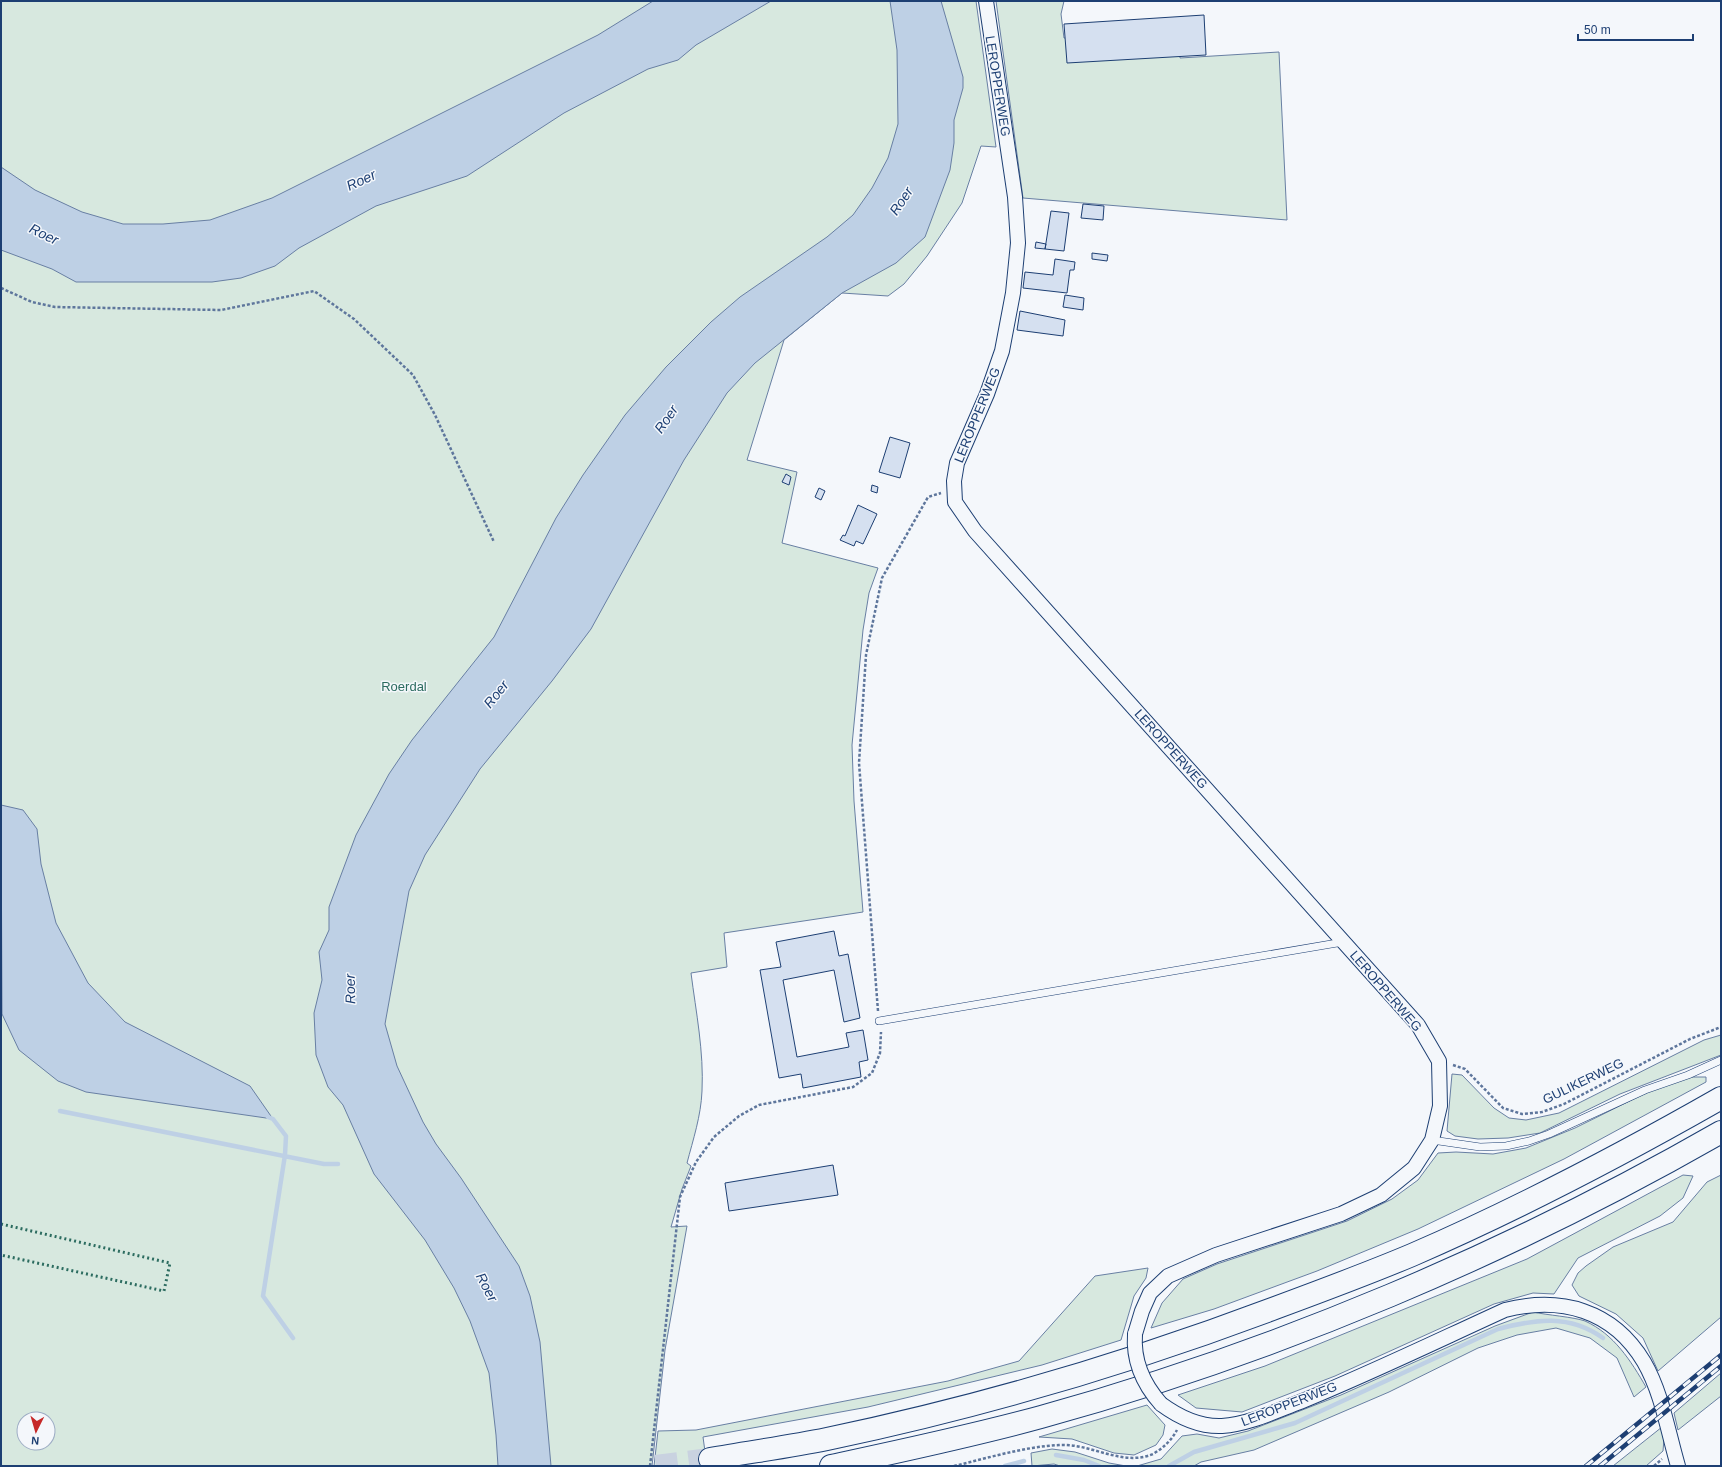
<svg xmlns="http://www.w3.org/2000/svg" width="1722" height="1467" font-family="Arial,sans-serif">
<rect width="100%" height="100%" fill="#f4f7fb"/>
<path fill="#d7e8df" stroke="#687fa3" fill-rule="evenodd" d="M1,1h975l20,146 -15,-1 -19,57 -35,53 -23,28 -16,12 -46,-3 -58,47 -37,120 50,12 -15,71 96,25 -9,25 -6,37 -11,115 2,56 9,111 -139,21 3,34 -36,6c5,39 13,79 11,118 -1,25 -9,49 -15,72l4,3 -9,23 -11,38 16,-1 -22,124 -13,116h-651zM24,1419h24v24h-24z
M996,1h68l-3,13 3,24 115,-3 1,23 99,-6 8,168 -264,-22z
M1721,1035v20l-101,39 -80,39 -32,5 -30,1 -23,-3 -8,-5 5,-57 10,1 32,33 15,10 17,2 33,-7 145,-73z
M1692,1077h14v5l-142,77 -146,70 -101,42 -103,38 -63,19 11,-25 21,-24 34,-15 130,-43 45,-22 26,-19 20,-27 18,-1 37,2 33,-6 49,-20 85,-42z
M1683,1175l10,1 -10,22 -23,18 -82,42 -24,36 -21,-1 -39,11 -159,72 -93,36 -46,-4 -18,-13 87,-29 262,-107z
M1721,1175v142l-63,54 -15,-33 -27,-24 -37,-18 -7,-11 6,-12 8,-7 27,-19 60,-25 34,-40z
M1148,1268l-2,10 -12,18 -13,44 -79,25 -174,42 -165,30 4,29h-53l4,-35 38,-1 252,-49 71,-20 76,-85z
M1533,1312c13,3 41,5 52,9 29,13 46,40 61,66l-12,10 -17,-39 -27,-20 -34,-10 -39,7 -39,13 -89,44 -135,58 -53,12 -7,4h-57l24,-7 21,-23 15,-2 22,4 29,-7 93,-36 154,-69z
M1721,1373v23l-43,34 -4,-17z
M1147,1405l18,20 -2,10 -7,10 -22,10 -20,-2 -42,-14 -33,-2z
M1662,1427l2,12 -1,12 -17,15h-33z
M1052,1449l23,3 34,11 17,3h-66l-6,-2 -22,2 -1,-13z"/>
<path fill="#bed0e5" stroke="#687fa3" d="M653,1h118l-75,44 -18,15 -30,9 -84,44 -97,63 -91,30 -77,42 -24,18 -34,12 -29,4h-136l-24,-13 -51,-19v-83l34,23 47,22 41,12h40l47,-4 62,-22 326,-163z
M890,1h51l22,76v11l-9,32v23l-4,27 -25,67 -29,26 -54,30 -87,70 -28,30 -43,67 -93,169 -39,52 -72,88 -55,86 -16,36 -24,133 12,42 26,56 13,22 25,34 58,88 11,30 10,46 11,124h-53l-2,-31 -7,-62 -19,-52 -16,-33 -29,-48 -51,-66 -31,-69 -15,-18 -12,-32 -2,-42 8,-33 -3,-28 10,-22v-23l27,-72 33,-61 23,-34 82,-103 62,-119 27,-43 42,-60 41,-48 45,-45 29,-25 87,-60 26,-22 19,-27 16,-30 10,-34 -1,-74z
M1,805l22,5 14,19 4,35 15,59 32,60 37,39 125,64 23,33 -187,-27 -28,-11 -39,-31 -17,-36z"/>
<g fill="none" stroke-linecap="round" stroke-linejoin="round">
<path stroke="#bed0e5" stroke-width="4.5" d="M60,1111l264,53h14
M268,1117l5,2 13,17 -1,19 -22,141 30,42
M1056,1455l28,5 15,6
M1005,1466l19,-5
M1169,1466l25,-14 101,-29 203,-94c38,-10 71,-15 105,9"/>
</g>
<path fill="#d5e0f0" stroke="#1d3f73" d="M1204,15l2,40 -139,8 -3,-39z
M1083,204l21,2 -1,14 -22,-2z
M1051,211l18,2 -5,38 -19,-2z
M1036,242l10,2 -1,5 -10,-1z
M1092,253l16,2 -1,6 -15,-2z
M1055,259l20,3 -1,8h-4l-3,23 -44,-5 2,-16 28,3z
M1065,295l19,3 -1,12 -20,-3z
M1020,311l45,9 -2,16 -46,-6z
M890,437l20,6 -10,35 -21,-6z
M786,474l5,3 -2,8 -7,-3z
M872,485l6,2 -1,6 -6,-2z
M819,488l6,3 -4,9 -6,-3z
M858,505l19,9 -14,30 -7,-3 -2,5 -14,-6 3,-5 2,1z
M834,931l5,25 9,-2 12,64 -16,4 -10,-52 -51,10 14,77 52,-10 -3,-14 17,-3 5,30 -9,2 2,15 -58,11 -2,-14 -22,4 -19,-108 21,-3 -5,-25z
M833,1165l5,30 -109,16 -4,-28z"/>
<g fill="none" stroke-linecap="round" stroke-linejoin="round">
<path stroke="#c9d2e0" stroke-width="22" stroke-dasharray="22 11" stroke-linecap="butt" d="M656,1466l54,-7"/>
<defs>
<path id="service" d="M879,1021l464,-79
M1432,1140l48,7 26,-1 23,-5 20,-7 96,-44 43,-15 33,-15"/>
<path id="minor" d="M986,1l29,196 3,46 -5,50 -11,58 -15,43 -30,69 -3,18 1,21 20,29 443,494 21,36 1,45 -8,34 -18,28 -33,27 -40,19 -125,41 -48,21 -18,17 -8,18 -7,23
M1161,1404c19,14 38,23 61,22 27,-2 54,-15 78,-24 69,-28 137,-61 205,-92 56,-14 108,0 139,52 18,31 24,70 34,104"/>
<path id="motorway" d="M710,1459c39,-7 78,-12 117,-20 153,-32 302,-76 448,-131 46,-17 92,-34 137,-53 106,-46 209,-100 309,-157
M831,1466c70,-15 141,-30 210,-49 235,-65 469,-164 680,-285"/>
</defs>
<use href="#service" stroke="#1d3f73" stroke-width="8"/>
<use href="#minor" stroke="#1d3f73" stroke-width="16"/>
<use href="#motorway" stroke="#1d3f73" stroke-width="24"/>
<path stroke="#5e769c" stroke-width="2.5" stroke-dasharray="3 2" stroke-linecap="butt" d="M1,288l31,14 23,5 166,3 93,-19 40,28 59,56 22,40 59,127
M878,1011l-19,-248 7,-108 16,-77 46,-81 13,-4
M1453,1065l12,4 38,39 19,6 20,-2 22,-8 126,-65 31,-12
M650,1466l30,-269 16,-35 18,-25 25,-21 20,-11 94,-18 19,-14 8,-20 1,-21
M954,1466c34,-8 69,-19 105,-21 32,-2 63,22 94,9 10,-6 18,-13 24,-24
M1654,1466l8,-7"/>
<use href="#service" stroke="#f4f7fb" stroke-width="7"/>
<use href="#minor" stroke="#f4f7fb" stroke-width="14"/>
<use href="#motorway" stroke="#f4f7fb" stroke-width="22"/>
<defs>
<path id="rail" d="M1586,1466l135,-111
M1600,1466l121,-100"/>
</defs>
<use href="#rail" stroke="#1d3f73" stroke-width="4.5"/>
<use href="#rail" stroke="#f4f7fb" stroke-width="3" stroke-dasharray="9" stroke-linecap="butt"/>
<defs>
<path id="minor-bridge" d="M1135,1334c-2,27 9,51 26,70"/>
</defs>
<use href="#minor-bridge" stroke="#1d3f73" stroke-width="16" stroke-linecap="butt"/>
<use href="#minor-bridge" stroke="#f4f7fb" stroke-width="14"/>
<path stroke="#2c6c60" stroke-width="3" stroke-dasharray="2 3" stroke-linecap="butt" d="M1,1224l169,39 -6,28 -163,-36"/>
</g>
<g text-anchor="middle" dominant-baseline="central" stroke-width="3" stroke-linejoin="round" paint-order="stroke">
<g font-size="13" fill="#1d3f73" stroke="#f4f7fb">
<text transform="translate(998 86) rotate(81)">LEROPPERWEG</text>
<text transform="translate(977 415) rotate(-68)">LEROPPERWEG</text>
<text transform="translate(1171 749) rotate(48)">LEROPPERWEG</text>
<text transform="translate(1386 991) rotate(49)">LEROPPERWEG</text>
<text transform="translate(1583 1081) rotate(-26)">GULIKERWEG</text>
<text transform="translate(1289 1404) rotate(-21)">LEROPPERWEG</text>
</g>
<g font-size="13" fill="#2c6c60" stroke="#f4f7fb">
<text x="404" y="686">Roerdal</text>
</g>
<g font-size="14" font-style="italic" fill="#1d3f73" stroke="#f4f7fb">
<text transform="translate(361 180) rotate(-25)">Roer</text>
<text transform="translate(901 201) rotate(-56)">Roer</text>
<text transform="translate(44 234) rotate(26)">Roer</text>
<text transform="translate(666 419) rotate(-55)">Roer</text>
<text transform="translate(496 694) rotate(-51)">Roer</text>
<text transform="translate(350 989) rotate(-91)">Roer</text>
<text transform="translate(487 1287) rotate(62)">Roer</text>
</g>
</g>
<rect width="1722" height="1467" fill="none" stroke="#1d3f73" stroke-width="4"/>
<g transform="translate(36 1431) rotate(185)"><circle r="19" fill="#f4f7fb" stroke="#9eadc5"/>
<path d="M0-3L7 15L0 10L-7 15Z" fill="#c62828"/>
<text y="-6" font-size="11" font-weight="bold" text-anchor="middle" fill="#1d3f73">N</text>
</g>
<path d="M1578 34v6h115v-6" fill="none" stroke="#1d3f73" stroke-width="2"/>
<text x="1584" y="34" font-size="12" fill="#1d3f73" stroke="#f4f7fb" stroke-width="3" paint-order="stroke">50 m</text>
</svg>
